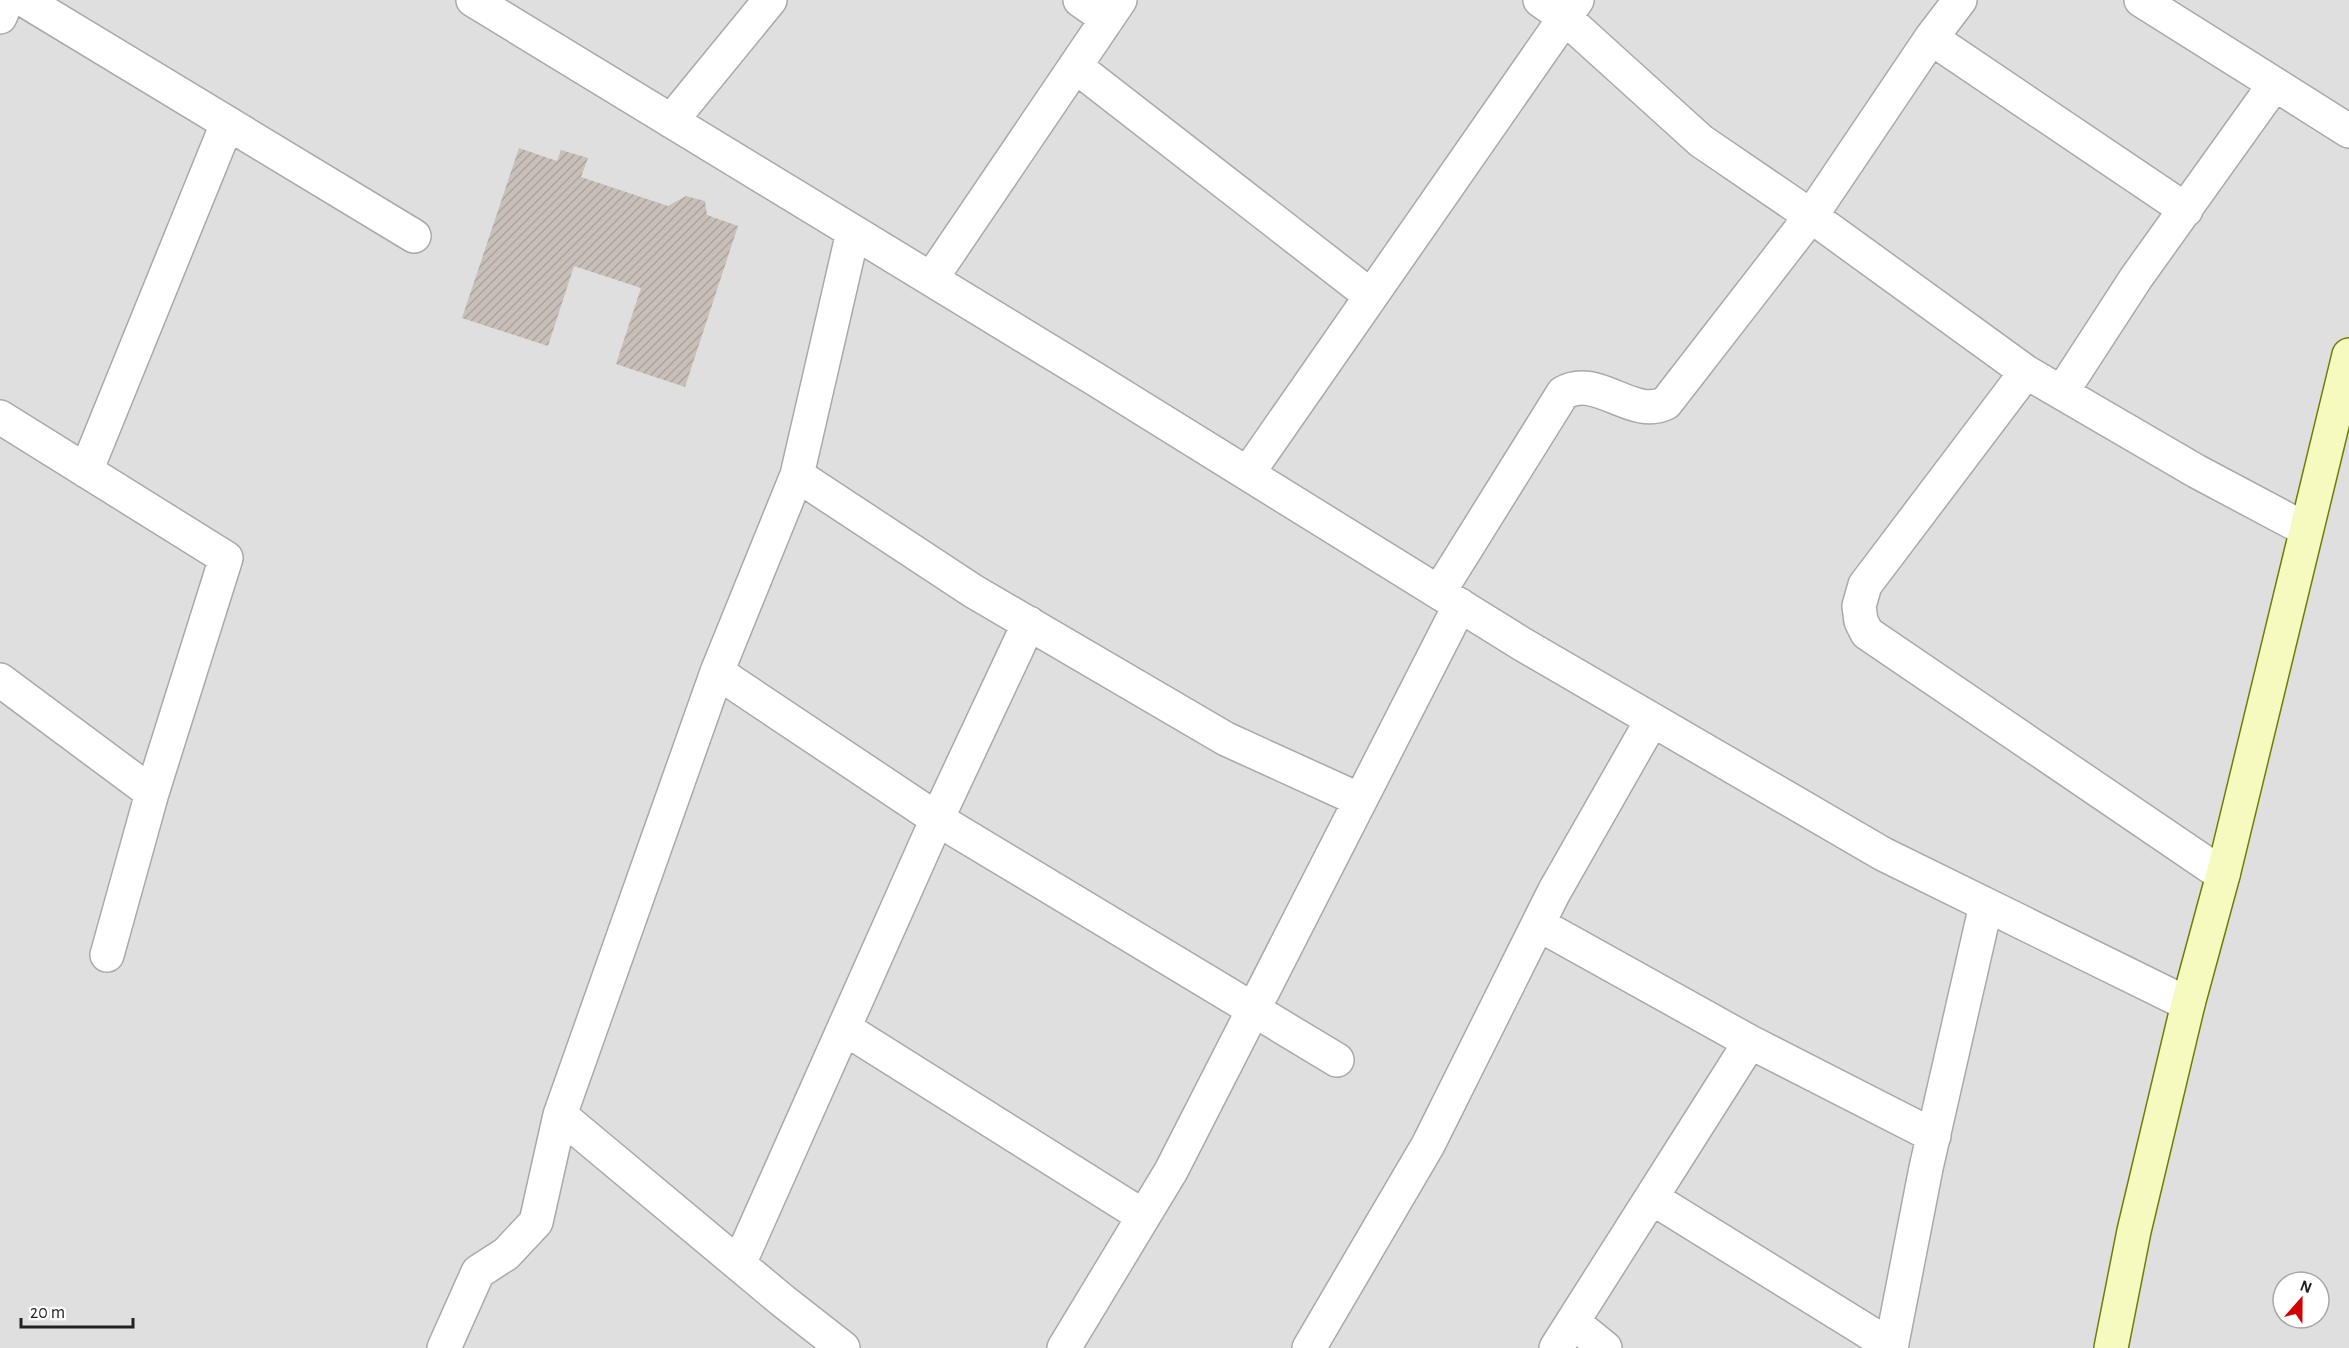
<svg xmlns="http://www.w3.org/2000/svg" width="2349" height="1348" font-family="'Alegreya Sans',sans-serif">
<defs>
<pattern id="building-hatch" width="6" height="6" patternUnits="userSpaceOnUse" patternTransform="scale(1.5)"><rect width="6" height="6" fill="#c7bfb8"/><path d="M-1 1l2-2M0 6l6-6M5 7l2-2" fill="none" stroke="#aba49e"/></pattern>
</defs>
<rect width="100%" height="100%" fill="#f2efe9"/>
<path fill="#e0dfdf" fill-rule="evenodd" d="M0,0h2349v1348h-2349zM2283,1282h36v36h-36z"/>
<path fill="url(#building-hatch)" d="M519,148l38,13 4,-11 27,8 -7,19 87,29 18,-10 19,5 2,14 31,11 -53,161 -69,-23 25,-76 -67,-22 -26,80 -86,-28z"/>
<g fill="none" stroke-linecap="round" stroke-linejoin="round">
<defs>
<path id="street" d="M24,0l390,236
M473,0l622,379 427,265 361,210 305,150
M1080,0l27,19
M1540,0l24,17 137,124 110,75 215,156 170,99 109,58
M2141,0l208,131
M0,17l7,-17
M1931,38l255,172
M1075,66l296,230
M671,121l99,-121
M931,279l189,-279
M2026,372l-161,213 -6,21 2,15 6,12 356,242
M2062,392l74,-114 138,-193
M0,417l226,141 -74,235 -45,162
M86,471l141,-347
M1248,473l329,-473
M797,475l176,116 253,148 134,61
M1439,592l124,-199c34,-20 69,27 103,10l145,-187 120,-178 29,-38
M717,672l220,147 400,241
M0,680l152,113
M1538,924l212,118
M844,1028l299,188
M560,1115l223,186 60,47
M1652,1198l239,148
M739,1264l198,-445 92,-196
M1573,1322l32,26
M444,1348l34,-76 28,-18 30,-32 24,-107 157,-443 80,-197 56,-243
M1064,1348l107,-177 289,-566
M1309,1348l119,-203 126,-253 98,-172
M1556,1348l194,-306 184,94
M1891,1348l35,-180 60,-263"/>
<path id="secondary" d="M2111,1348l23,-117 54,-227 35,-129 126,-520"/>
</defs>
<use href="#street" stroke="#a9a9a9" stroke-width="36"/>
<use href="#secondary" stroke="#707d05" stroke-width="36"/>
<use href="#street" stroke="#fff" stroke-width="33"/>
<use href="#secondary" stroke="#f7fabf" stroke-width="33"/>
</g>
<g transform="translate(2301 1300) rotate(21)"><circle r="28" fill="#ffffff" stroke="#a7a7a7" stroke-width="1.5"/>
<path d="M0-4.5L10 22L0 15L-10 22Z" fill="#d40000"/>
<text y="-9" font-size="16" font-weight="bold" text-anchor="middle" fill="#222222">N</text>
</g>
<path d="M21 1318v9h112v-9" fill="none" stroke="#222222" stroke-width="3"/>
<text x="30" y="1318" font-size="18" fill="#222222" stroke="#ffffff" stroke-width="4.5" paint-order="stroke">20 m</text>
</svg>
